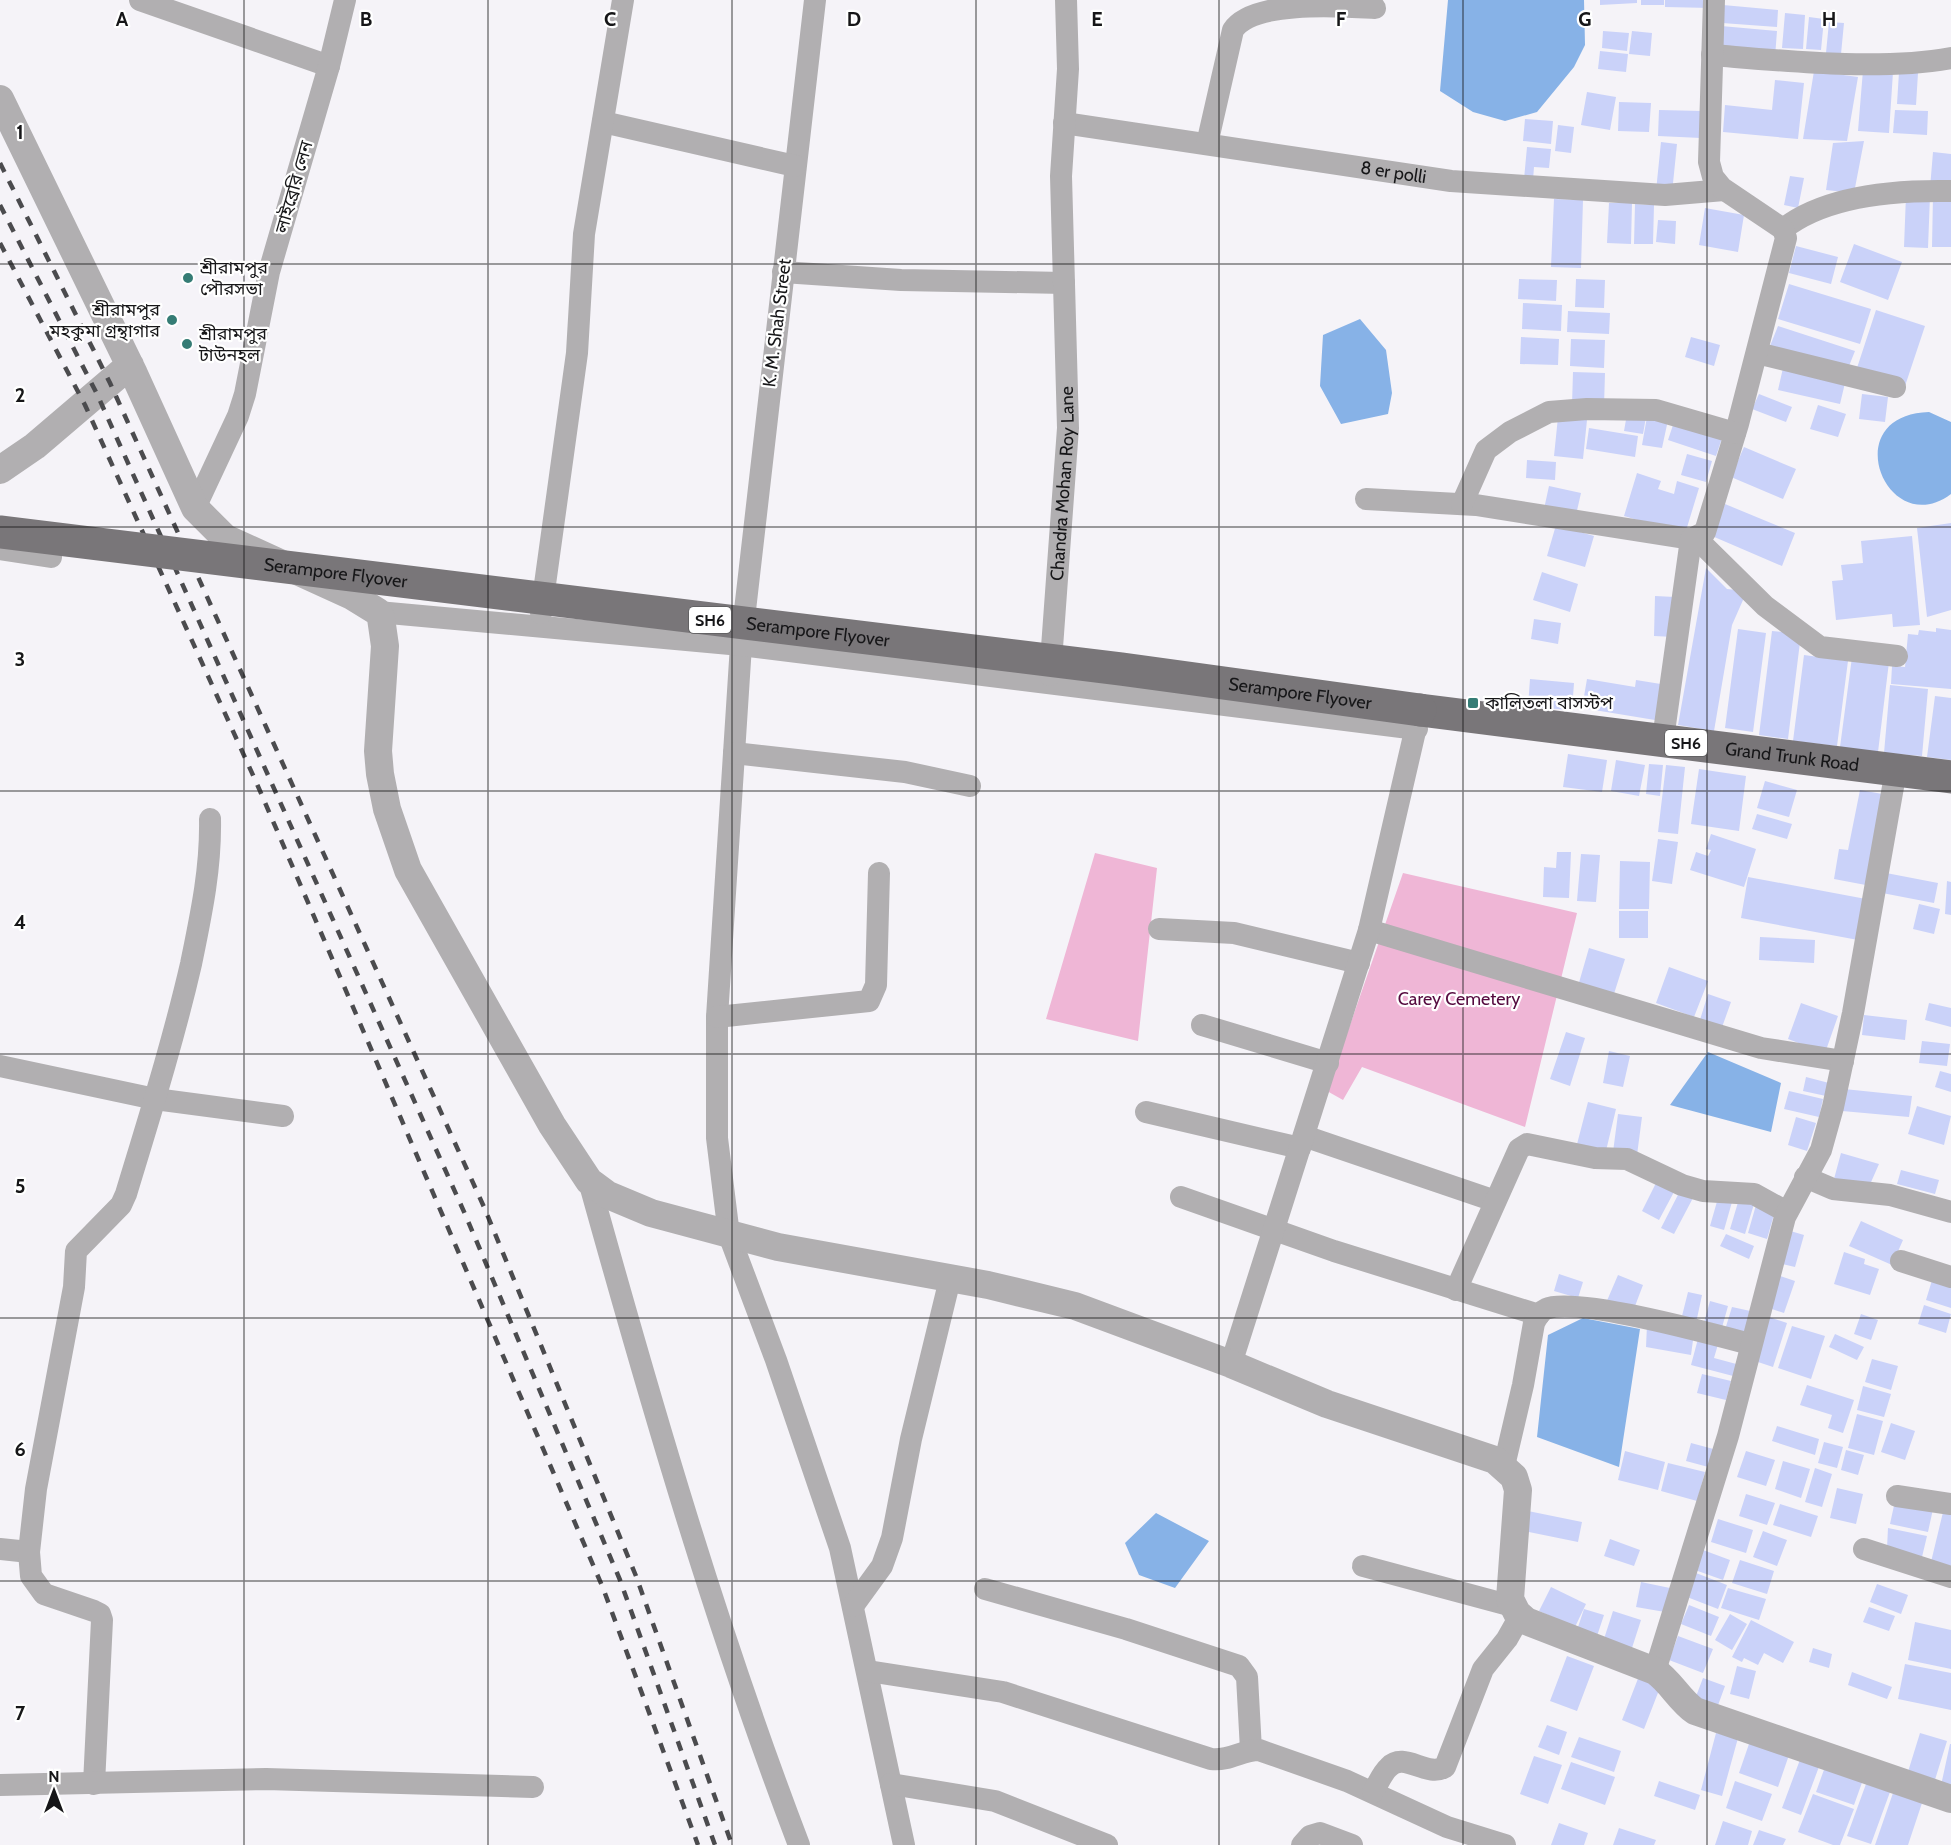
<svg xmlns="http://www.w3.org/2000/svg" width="1951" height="1845" font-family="Cabin,'Noto Sans Bengali',sans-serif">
<rect width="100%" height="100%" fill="#f5f3f8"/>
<path fill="#efb6d6" d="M1095,853l62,15 -19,173 -92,-22z
M1403,873l174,40 -52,214 -163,-60 -19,33 -16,-9z"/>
<path fill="#87b2e7" d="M1448,0h136l1,45 -11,22 -37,45 -32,9 -32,-9 -33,-21z
M1360,319l26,31 6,43 -4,21 -47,10 -21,-38 3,-51z
M1929,412l22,10v72c-64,48 -116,-79 -22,-82z
M1708,1052l73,31 -10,49 -101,-27z
M1583,1318l57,11 -21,138 -82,-30 11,-102z
M1156,1513l53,28 -34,47 -36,-13 -14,-32z"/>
<path fill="#cad2f9" d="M1600,0h37v3l-37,2z
M1641,0h23v5h-23z
M1665,0h46v8l-46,-1z
M1723,5l55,5 -1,17 -55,-4z
M1785,13l20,2 -2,34 -21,-1z
M1809,17l15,2 -3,31 -15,-1z
M1829,22l15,1 -3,31 -15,-1z
M1721,26l56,5 -2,26 -56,-5z
M1603,31l26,2 -2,18 -25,-3z
M1632,31l20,2 -2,23 -21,-2z
M1600,51l28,3 -2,18 -28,-3z
M1863,70l30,2 -4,61 -31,-2z
M1814,71l44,6 -11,64 -44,-2z
M1899,72l19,1 -2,32 -19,-1z
M1775,80l29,3 -6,56 -75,-7 2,-27 47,5z
M1587,92l29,5 -6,33 -29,-5z
M1619,102l32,1 -2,29 -31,-1z
M1659,110l43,1 -1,27 -43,-2z
M1895,110l33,1 -1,24 -34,-2z
M1525,119l28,2 -2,23 -28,-3z
M1558,125l16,2 -3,26 -16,-2z
M1864,141l-10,52 -28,-3 7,-47z
M1661,142l16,2 -5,49 -16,-2z
M1527,147l24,2 -2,19 -15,-1 -1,13 -9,-1z
M1933,152l18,2v35l-21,-1z
M1790,176l14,2 -6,30 -14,-3z
M1906,195l24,1 -2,52 -24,-1z
M1933,195h18v52h-19z
M1554,199l29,1 -2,68 -30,-1z
M1609,203h23l-1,41 -24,-1z
M1635,204l19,1 -1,39h-19z
M1705,208l39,7 -6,37 -39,-7z
M1658,220l18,1 -1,23 -19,-2z
M1854,244l48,18 -14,38 -48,-18z
M1796,246l42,11 -7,27 -42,-11z
M1519,279l38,1 -1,21 -38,-2z
M1576,279l29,1 -1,28 -29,-1z
M1789,284l82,25 -11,35 -82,-25z
M1523,303l39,2 -1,26 -39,-2z
M1876,310l49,16 -20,60 -49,-15z
M1568,311l42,2 -1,21 -42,-2z
M1778,326l77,25 -8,20 -77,-25z
M1521,337l38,2 -1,26 -38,-1z
M1691,337l29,8 -6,21 -29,-9z
M1571,339l34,1 -1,28 -34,-2z
M1783,368l62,15 -5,21 -62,-14z
M1573,372l32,1 -1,33 -32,-1z
M1759,394l33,13 -6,15 -34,-13z
M1862,394l26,3 -3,25 -26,-3z
M1818,405l28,9 -8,23 -28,-8z
M1627,414l19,3 -3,17 -19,-3z
M1558,417l29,3 -4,39 -29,-3z
M1647,417l21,3 -6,28 -20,-3z
M1674,422l48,16 -6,18 -48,-16z
M1589,428l49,8 -3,21 -49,-8z
M1744,447l52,22 -13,30 -52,-22z
M1687,454l25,7 -6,21 -25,-7z
M1527,460l29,2 -1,18 -29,-2z
M1637,473l24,8 -3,8 16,5 3,-13 22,7 -14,46 -61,-18z
M1549,486l32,7 -5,22 -32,-6z
M1725,504l70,29 -13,33 -70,-30z
M1951,523v87l-24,7 -10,-89z
M1556,525l38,11 -9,31 -38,-11z
M1912,536l8,89 -27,2 -1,-13 -56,6 -4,-39 11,-1 -2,-15 22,-2 -2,-22z
M1706,568l21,21 20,2 -15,34 -18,106 -36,-6z
M1542,572l36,12 -8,28 -37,-12z
M1655,596l20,1 -1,40 -20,-1z
M1534,619l27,4 -3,21 -27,-5z
M1936,628l15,2v59l-60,-5 1,-18 13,1 3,-33 10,1 1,-5 17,2z
M1738,629l28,4 -13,99 -28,-4z
M1772,631l29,3 -13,105 -29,-4z
M1804,655l44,6 -11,85 -44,-5z
M1852,657l37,5 -11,90 -38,-5z
M1530,679l44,4 -2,27 -44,-3z
M1587,679l48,8 1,-7 31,5 -6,36 -79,-13z
M1890,685l38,4 -6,67 -38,-3z
M1935,696l16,2v62l-24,-3z
M1568,754l39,6 -5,32 -39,-5z
M1616,760l29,5 -6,31 -28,-5z
M1649,764l14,1 -3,31 -14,-2z
M1666,765l19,2 -7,67 -20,-2z
M1699,769l47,7 -7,55 -48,-7z
M1765,781l32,9 -8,27 -32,-9z
M1860,790l28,5 -17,91 -37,-7 5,-30 9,1z
M1757,814l35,10 -5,15 -35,-10z
M1711,834l45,15 -12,38 -54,-17 6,-18 12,4 3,-6 -5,-1z
M1658,839l20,3 -6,42 -20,-3z
M1557,852h14l-2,46 -26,-1 1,-30 12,1z
M1581,854l19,1 -4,47 -19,-1z
M1620,861l30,1 -1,47h-30z
M1881,872l57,11 -4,20 -57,-11z
M1748,877l118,22 -8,41 -117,-22z
M1947,881l4,1v33l-6,-1z
M1919,904l21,5 -6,25 -21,-5z
M1619,911h29v27h-29z
M1760,937l55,3 -1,23 -55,-3z
M1589,948l36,11 -12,38 -35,-11z
M1669,967l39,14 -14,36 -38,-14z
M1708,994l23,8 -10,28 -22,-7z
M1801,1003l37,13 -13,37 -37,-14z
M1929,1003l22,5v19l-26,-7z
M1864,1015l43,5 -2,20 -43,-5z
M1566,1032l19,6 -15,48 -20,-7z
M1922,1041l28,3 -3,22 -28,-3z
M1609,1051l21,5 -7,31 -20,-4z
M1940,1071l11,3v18l-16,-5z
M1806,1077l23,6 -3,13 -23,-5z
M1844,1089l68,7 -3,21 -67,-6z
M1789,1091l34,8 -4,18 -35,-8z
M1588,1102l28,7 -11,46 -29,-7z
M1917,1106l34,10 -7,29 -36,-11z
M1618,1114l24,3 -5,38 -24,-3z
M1796,1117l20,6 -9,28 -19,-6z
M1841,1153l38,11 -11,25 -34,-10z
M1901,1170l38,10 -4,14 -38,-10z
M1657,1181l18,9 -16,30 -17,-9z
M1681,1189l13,7 -20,38 -13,-6z
M1718,1198l14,4 -8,28 -14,-4z
M1739,1199l15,5 -9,30 -15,-5z
M1756,1205l19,6 -8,28 -19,-6z
M1861,1221l42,19 -11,25 -43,-19z
M1787,1230l17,5 -9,32 -17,-4z
M1726,1234l28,12 -5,13 -29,-13z
M1844,1252l21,7 -1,5 15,5 -9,26 -36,-11z
M1559,1274l24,8 -5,16 -24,-7z
M1618,1275l25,10 -11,29 -26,-11z
M1777,1275l18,6 -11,32 -18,-6z
M1933,1277l18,5v26l-25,-8z
M1688,1292l14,3 -6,28 -15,-3z
M1710,1301l18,5 -7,25 -18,-5z
M1924,1305l27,9 -5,19 -28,-9z
M1732,1307l23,5 -7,27 -24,-6z
M1861,1314l17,6 -7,20 -17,-6z
M1763,1315l24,8 -14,44 -24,-8z
M1647,1325l47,8 -3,22 -45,-8z
M1792,1326l33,10 -14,43 -33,-11z
M1835,1334l29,13 -7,13 -28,-13z
M1699,1335l20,6 -5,17 26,7 -3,12 -46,-12z
M1872,1359l26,7 -7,24 -26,-8z
M1702,1374l29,7 -5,19 -29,-7z
M1807,1385l47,15 -11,33 -15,-5 4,-13 -32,-10z
M1863,1386l28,8 -7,23 -27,-7z
M1857,1414l26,7 -9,34 -26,-7z
M1891,1423l24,8 -10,29 -24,-8z
M1777,1426l42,13 -4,16 -43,-14z
M1824,1442l19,5 -6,21 -19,-5z
M1691,1443l26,7 -5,18 -26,-7z
M1846,1450l18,5 -6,20 -17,-5z
M1625,1451l40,11 -7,28 -40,-10z
M1746,1451l29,9 -9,26 -29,-9z
M1783,1461l27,8 -9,29 -26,-9z
M1668,1463l37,9 -8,29 -36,-10z
M1815,1468l17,6 -10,33 -17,-5z
M1837,1488l26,6 -7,30 -26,-6z
M1746,1494l29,9 -8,22 -28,-9z
M1895,1501l38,8 -5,23 -38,-8z
M1780,1504l38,12 -7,21 -38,-12z
M1944,1508l7,2v56l-20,-4z
M1528,1511l54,11 -4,20 -54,-11z
M1718,1519l35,11 -7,23 -35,-11z
M1888,1528l39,8 -5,21 -35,-9z
M1763,1531l24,9 -10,26 -24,-9z
M1610,1539l30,11 -6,16 -30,-10z
M1703,1550l27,10 -7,20 -28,-10z
M1740,1560l34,11 -7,23 -35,-11z
M1696,1573l31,12 -9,24 -31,-12z
M1641,1582l29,6 -5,24 -29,-5z
M1877,1584l31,11 -7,19 -31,-12z
M1551,1587l35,17 -11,23 -36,-16z
M1728,1588l38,11 -7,21 -38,-12z
M1689,1605l30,12 -8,19 -30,-12z
M1869,1607l26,9 -6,15 -26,-9z
M1584,1609l20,6 -8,24 -20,-6z
M1613,1611l28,9 -10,31 -28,-9z
M1730,1614l17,10 -15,26 -17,-10z
M1751,1620l43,22 -11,21 -19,-10 -6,12 -14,-7 -2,4 -10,-5z
M1915,1622l36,8v39l-43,-9z
M1678,1636l35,13 -10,24 -34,-13z
M1813,1648l19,6 -3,14 -20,-6z
M1567,1656l27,10 -17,45 -27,-10z
M1905,1664l46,9v37l-53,-11z
M1737,1666l19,5 -7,28 -19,-5z
M1852,1672l40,15 -5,12 -39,-14z
M1639,1676l22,9 -17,44 -22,-9z
M1703,1678l22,8 -8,22 -22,-9z
M1547,1725l20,7 -8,23 -21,-8z
M1716,1733l22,5 -16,58 -21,-6z
M1920,1733l27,8 -13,42 -27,-8z
M1579,1737l42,14 -7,21 -43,-15z
M1750,1741l39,14 -11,32 -39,-14z
M1950,1744h1v49l-11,-3z
M1534,1756l28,9 -14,39 -28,-10z
M1801,1757l19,7 -19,51 -19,-7z
M1571,1762l44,15 -10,28 -44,-16z
M1826,1764l38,13 -10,28 -38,-13z
M1659,1781l41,14 -5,15 -41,-14z
M1735,1781l37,13 -10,27 -36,-13z
M1866,1784l24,8 -19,52 -24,-8z
M1893,1793l29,10 -14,42h-33z
M1813,1794l41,15 -14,36h-7l-35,-13z
M1723,1821l29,10 -4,14h-33z
M1559,1823l29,10 -4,12h-33z
M1619,1828l37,12 -2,5h-41z
M1759,1830l27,9 -3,6h-30z"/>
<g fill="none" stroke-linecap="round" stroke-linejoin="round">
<g stroke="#b1afb1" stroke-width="22">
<path d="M140,0l189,66"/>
<path d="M815,0l-74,645 -24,372v121l12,97 47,125 64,188 64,297"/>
<path d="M1712,55c74,6 167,16 239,3"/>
<path d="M603,122l192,44"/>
<path id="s1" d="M1064,123l387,58 214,14 59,-5"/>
<path d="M1207,144l26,-114c20,-30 107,-24 142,-22"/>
<path d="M1783,229c43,-34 115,-39 168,-38"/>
<path d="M783,272l118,8 163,3"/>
<path d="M1757,353l138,34"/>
<path d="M1366,499l110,6 215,34 14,-7 33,-108 48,-186 -3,-9 -61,-41 -9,-11 -4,-15 5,-162"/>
<path d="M1462,504l24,-54 24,-18 39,-20 38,-3 69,1 79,23"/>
<path d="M195,508l43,-92 7,-22 24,-122 60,-206 16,-66"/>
<path d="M1696,538l69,68 55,41 77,9"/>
<path d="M0,549l51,8"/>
<path d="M378,612l363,33 676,84"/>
<path d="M541,613l36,-260 7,-119 39,-234"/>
<path id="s2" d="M1050,675l18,-247 -7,-252 7,-107 -2,-69"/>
<path d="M1663,739l28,-200"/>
<path d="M734,753l171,19 65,14"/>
<path d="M1159,929l75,4 125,30"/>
<path d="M1369,930l392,118 82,13"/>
<path d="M717,1017l152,-16 7,-16 3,-112"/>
<path d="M1202,1025l126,38"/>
<path d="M0,1066l155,33 128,17"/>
<path d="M1146,1112l154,36"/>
<path d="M1304,1136l191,65"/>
<path d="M1805,1177l28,12 57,6 61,17"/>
<path d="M589,1181c62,223 127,447 210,664"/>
<path d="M1181,1197l153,54 205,64"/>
<path d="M1901,1261l50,16"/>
<path d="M1456,1290l63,-141 8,-5 68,14 32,1 55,26 21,6 51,3 33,18"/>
<path d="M1231,1364l138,-434 50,-216"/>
<path d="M1504,1466l19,-81 11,-62c3,-5 5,-11 12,-14 28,-13 170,26 204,35"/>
<path d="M1897,1496l54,8"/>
<path d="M0,1549l29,3"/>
<path d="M1864,1549l87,28"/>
<path d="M1363,1566l149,40"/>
<path d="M985,1589l141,40 113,37 8,11 4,73"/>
<path d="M853,1606l29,-40 10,-28 19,-99 39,-160"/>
<path d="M868,1671l135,21 208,67c20,2 30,-9 48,-9l88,31 100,46 58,18"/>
<path d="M1655,1671l73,-235 57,-219 36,-67 12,-43 20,-94 43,-243"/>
<path d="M94,1784l8,-164 -2,-6 -6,-3 -50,-17 -13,-18 -2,-24 7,-63 38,-202 2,-36 45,-46 5,-11c23,-76 47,-152 65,-230 10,-49 20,-95 19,-145"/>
<path d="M891,1784l104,17 112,44"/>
<path d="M0,1785l266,-6 267,8"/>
<path d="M1373,1792c5,-8 9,-19 16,-25 15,-16 38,11 56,0l38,-98 24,-30 13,-23"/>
<path d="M1302,1845l8,-9 10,-3 32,12"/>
</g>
<path stroke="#b1afb1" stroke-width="28" d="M0,99l134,275 61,134 30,30 127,58 26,16 3,6 4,28 -7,105 2,23 7,35 21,61 144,255 37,56 19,14 43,18 127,34 210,38 87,21 156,58 96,40 168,56 19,17 4,13 -8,109 7,14 9,8 129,50c16,11 24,29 40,40l256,88
M0,470l35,-24 95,-81"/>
<path stroke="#797679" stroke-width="33" id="s3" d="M1420,710l531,67"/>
<path stroke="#4b4b4e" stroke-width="4.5" stroke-dasharray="10 10" stroke-linecap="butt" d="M0,163l110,220 374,824 152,369 96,269
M0,205l97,189 368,820 155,366 95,265
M0,243l85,162 172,379 346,804 95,257"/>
<path stroke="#797679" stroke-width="33" id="s4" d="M0,532l1121,137 299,41"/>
</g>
<path fill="none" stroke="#161618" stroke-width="1.5" stroke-opacity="0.55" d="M244,0v1845M488,0v1845M732,0v1845M976,0v1845M1219,0v1845M1463,0v1845M1707,0v1845M0,264h1951M0,527h1951M0,791h1951M0,1054h1951M0,1318h1951M0,1581h1951"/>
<g fill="#357c75" stroke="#fff" stroke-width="2">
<circle cx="188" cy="278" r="6"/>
<circle cx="172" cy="320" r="6"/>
<circle cx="187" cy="344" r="6"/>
<rect x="1467" y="697" width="12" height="12" rx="3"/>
</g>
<g text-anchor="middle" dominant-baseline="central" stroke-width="4.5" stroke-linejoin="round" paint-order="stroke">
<g fill="#fff" stroke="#5c5c5d" stroke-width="1.5">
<rect x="689" y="607" width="42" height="26" rx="4.5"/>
<rect x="1665" y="730" width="42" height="26" rx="4.5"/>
</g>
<g font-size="16" font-weight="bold" fill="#161618">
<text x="710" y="620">SH6</text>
<text x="1686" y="743">SH6</text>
</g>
<g font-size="18" fill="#161618" stroke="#fff">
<text stroke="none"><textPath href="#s1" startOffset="333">8 er polli</textPath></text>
<text transform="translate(294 187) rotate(-74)">লাইব্রেরি লেন</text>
<text transform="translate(777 323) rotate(-83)">K. M. Shah Street</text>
<text stroke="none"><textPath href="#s2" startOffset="192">Chandra Mohan Roy Lane</textPath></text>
<text stroke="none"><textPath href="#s4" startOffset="338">Serampore Flyover</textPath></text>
<text stroke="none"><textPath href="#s4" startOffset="824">Serampore Flyover</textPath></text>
<text stroke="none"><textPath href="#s4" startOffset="1310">Serampore Flyover</textPath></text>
<text stroke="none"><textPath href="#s3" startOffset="375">Grand Trunk Road</textPath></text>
</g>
<g font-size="18" fill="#161618" stroke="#fff" text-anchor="start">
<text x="200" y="268">শ্রীরামপুর<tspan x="200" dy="21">পৌরসভা</tspan></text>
<text x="160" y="310" text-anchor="end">শ্রীরামপুর<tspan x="160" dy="21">মহকুমা গ্ৰন্থাগার</tspan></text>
<text x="199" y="334">শ্রীরামপুর<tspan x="199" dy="21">টাউনহল</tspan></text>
<text x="1485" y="703">কালিতলা বাসস্টপ</text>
</g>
<g font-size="18" fill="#550a3f" stroke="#fff">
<text x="1459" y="999">Carey Cemetery</text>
</g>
</g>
<g font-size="20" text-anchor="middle" font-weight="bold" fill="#161618" stroke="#fff" stroke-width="4.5" stroke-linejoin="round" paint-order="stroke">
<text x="122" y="26">A</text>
<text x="366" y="26">B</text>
<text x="610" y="26">C</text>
<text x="854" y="26">D</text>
<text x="1097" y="26">E</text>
<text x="1341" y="26">F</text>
<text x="1585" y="26">G</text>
<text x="1829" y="26">H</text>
<text x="20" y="139">1</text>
<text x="20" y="402">2</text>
<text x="20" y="666">3</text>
<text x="20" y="929">4</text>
<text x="20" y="1193">5</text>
<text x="20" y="1456">6</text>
<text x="20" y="1720">7</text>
</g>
<g transform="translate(54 1791)" stroke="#ffffff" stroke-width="4.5" paint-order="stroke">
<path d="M0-4.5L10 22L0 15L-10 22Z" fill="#161618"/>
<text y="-9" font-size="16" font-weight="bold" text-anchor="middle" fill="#161618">N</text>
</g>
</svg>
